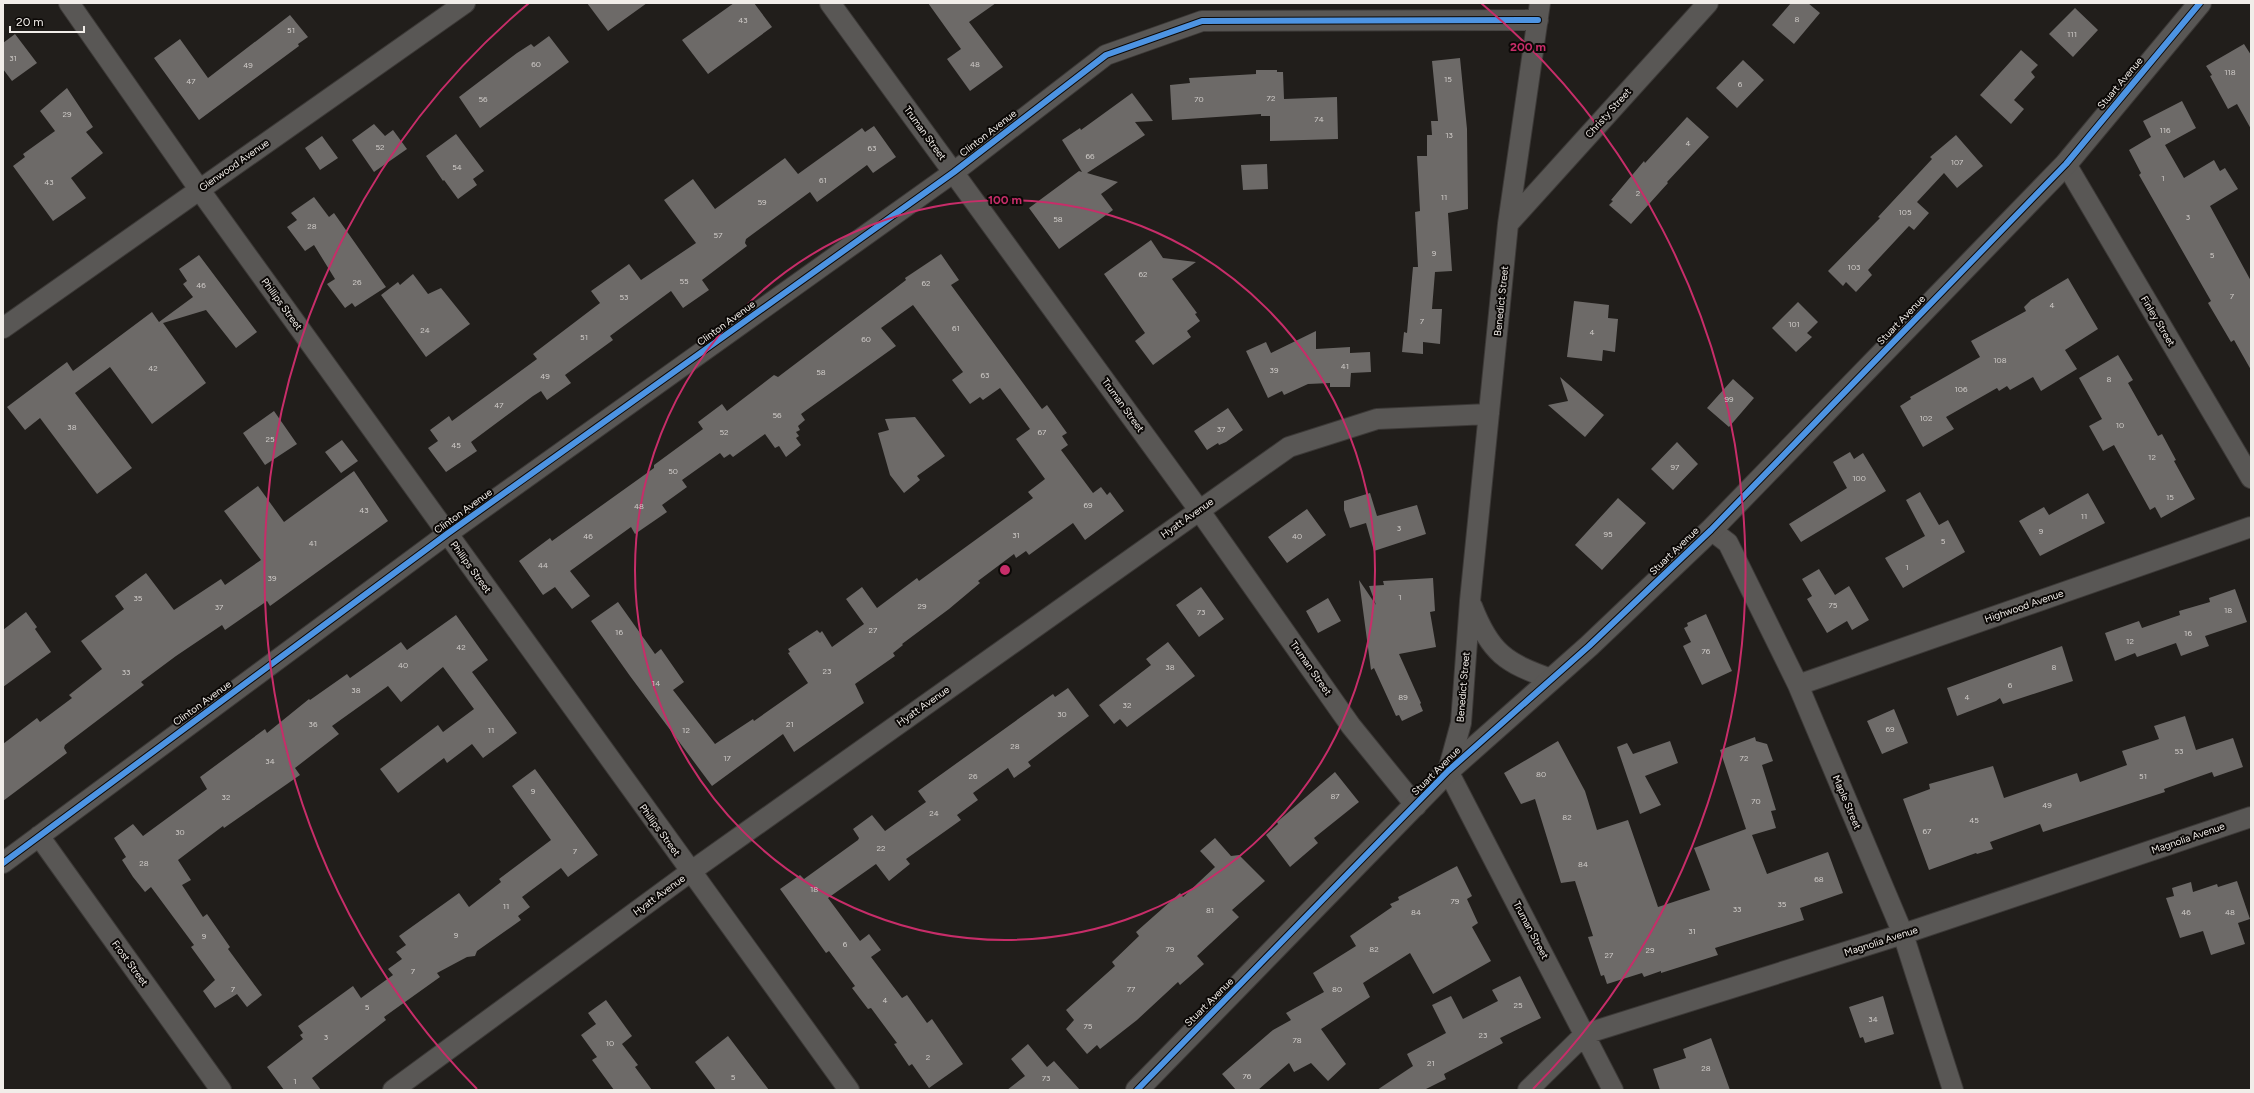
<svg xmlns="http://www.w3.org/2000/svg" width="2254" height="1093" font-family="Figtree,sans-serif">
<rect width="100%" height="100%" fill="#211e1b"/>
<path fill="#6d6a68" d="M587,3h60l-39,28z
M734,3h20l18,24 -64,47 -26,-34z
M928,3h68l-27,19 34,45 -33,24 -23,-32 14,-10z
M1791,3h17l12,10 -26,31 -22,-19z
M2075,8l23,22 -25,27 -24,-23z
M290,15l18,22 -10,7 1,2 -100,74 -45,-62 26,-19 28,39z
M15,34l22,29 -25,18 -9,-12v-26z
M549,36l20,26 -89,66 -21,-31 58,-44 14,-9 3,3z
M2244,44l7,11v74l-14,-25 -9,5 -18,-33 2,-1 -6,-9z
M2021,50l17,15 -7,7 4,5 -21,23 10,9 -13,15 -31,-29z
M1460,58l7,71 1,80 -20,4 4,58 -17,1 -3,37h10l-2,35 -17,-2v12l-21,-2 2,-20 3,1 6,-66h5l-3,-55 5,-1 -3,-55h10v-21h5l-1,-14h7l-6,-60z
M1743,60l21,20 -27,28 -21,-20z
M1256,70h21v2h6l1,27 53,-2 1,42 -68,2v-25h-9v-2l-89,6 -2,-35 20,-2 -1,-5 67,-4z
M67,88l26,39 -7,5 17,21 -32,25 15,20 -33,23 -40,-55 12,-9 -2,-3 32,-23 -15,-20z
M1132,93l21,28 -18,1 10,13 -58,38 31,9 -17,12 12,16 -54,39 -30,-41 50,-37 3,1 -20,-32 18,-12 1,2z
M2182,101l14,27 -31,17 19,33 30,-18 6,11 5,-3 13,21 -28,17 41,75v89l-17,-30 -3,2 -23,-39 3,-2 -72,-126 2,-2 -12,-23 22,-13 -8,-16z
M1687,117l22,20 -42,45 1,1 -37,41 -22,-19 4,-4 -2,-1 33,-39 1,2z
M374,124l11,12 8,-6 14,19 -33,23 -22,-32z
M874,126l22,31 -23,16 -6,-8 -50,37 -7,-10 -64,47 -1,4 2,3 -45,34 7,10 -26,18 -12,-17 -61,45 3,4 -48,35 6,8 -24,17 -6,-9 -8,5 -62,46 6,9 -31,21 -18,-24 10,-7 -8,-11 19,-14 3,5 85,-62 -4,-5 67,-51 -9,-12 38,-27 12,16 55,-37 -32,-43 29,-21 22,30 70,-51 13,16 64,-46 3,4z
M456,134l28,37 -11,8 4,6 -19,14 -14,-19 -1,1 -17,-25z
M1956,135l27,31 -26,22 -13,-15 -27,29 12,11 -15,17 -5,-4 -41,44 4,5 -16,17 -10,-10 -3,4 -15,-15 52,-53 -2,-1 54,-58 -2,-2z
M322,136l16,22 -18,12 -15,-22z
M1267,164l1,25 -25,1 -2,-25z
M314,197l15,20 5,-4 52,74 -31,20 -3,-4 -7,5 -18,-24 8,-5 -21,-34 -9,6 -18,-24 10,-7 -6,-7z
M1151,240l12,18 33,4 -24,17 25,34 -2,1 5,7 -13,10 4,6 -38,28 -18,-24 10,-8 -41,-59z
M941,254l18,26 -8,5 91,124 5,-4 20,28 -5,3 6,9 -7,5 32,43 8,-6 6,8 3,-3 14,19 -39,29 -12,-17 -44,32 -3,-4 -10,7 -2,-4 -36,27 2,2 -31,26 -47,35 1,1 -10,8 2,3 -40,28 9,19 -70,49 -11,-18 -71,52 -82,-110 -39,-55 27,-19 37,52 6,-5 23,33 -11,8 42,54 38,-25 1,2 54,-38 -20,-30 2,-1 -2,-3 29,-19 3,3 2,-2 10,16 32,-23 -18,-25 16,-12 15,21 40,-30 2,3 114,-83 -5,-6 17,-13 -29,-40 14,-10 -30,-41 -17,12 -3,-3 -10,7 -18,-24 11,-8 -50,-67 -32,23 15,18 -95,68 4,6 -7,6 2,4 -4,2 3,4 -3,2 5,7 -15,12 -7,-11 -4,2 -10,-14 -32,23 -3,-3 -6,4 -4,-5 -38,27 5,7 -25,18 5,7 -32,22 -4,-7 -61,44 20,25 -18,13 -17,-22 -12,8 -24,-34 31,-23 2,3 102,-73v-3l49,-36 -5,-7 24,-18 5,7 47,-36 4,2 115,-87 13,-10 -1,-2z
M199,255l58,77 -21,16 -30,-38 -43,13 43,60 -54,41 -42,-57 -35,26 57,75 -35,26 -57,-76 -15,12 -18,-23 60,-45 6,9 79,-59 7,10 34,-25 -10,-13 4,-3 -8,-12z
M413,274l15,20 13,-6 29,36 -44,33 -45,-62 17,-13 2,3z
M2068,278l30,51 -33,21 12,19 -36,22 -8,-14 -23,13 -3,-4 -8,5 -2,-3 -51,29 8,12 -31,18 -23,-41 11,-7 -1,-2 70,-40 -9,-16 55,-30 -2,-4 7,-7z
M1574,301l35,4 -1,13 10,1 -3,33 -12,-2 -1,11 -35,-4z
M1798,302l20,20 -11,11 5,4 -16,15 -24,-24z
M1316,331v18l34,-2v6l20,-1 1,20 -20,1 -1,14h-20v-4l-22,1 -24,11 -2,-4 -14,7 -22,-47 20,-9 5,11z
M2118,355l15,25 -5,3 30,53 4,-2 14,26 -2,1 21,38 -34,19 -6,-11 -5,3 -36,-65 -11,6 -14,-25 13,-7 -23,-41z
M1560,377l44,38 -19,22 -37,-32 20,-4z
M1733,379l21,19 -25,29 -22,-19z
M1228,408l15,22 -17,12 -7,3 -1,-2 -11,7 -13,-19z
M274,411l23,33 -32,21 -22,-32z
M915,417l30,39 -28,20 3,4 -16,13 -14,-18 -12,-42 11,-3 -4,-11z
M342,440l16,21 -17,12 -16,-21z
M1677,442l21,22 -25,26 -22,-21z
M1850,452l4,7 9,-6 23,38 -85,51 -12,-18 58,-36 -14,-26z
M354,471l34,50 -118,85 -3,-5 -42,29 -3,-5 -46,31 -35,26 3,3 -79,60 -1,3 3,5 -64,48v-57l34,-26 3,4 32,-24 -3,-3 33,-26 -21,-28 43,-32 -9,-13 31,-23 28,37 47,-31 4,6 36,-25 -37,-49 34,-25 26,36z
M1920,492l19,33 9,-5 17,32 -62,36 -18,-30 40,-22 -19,-36z
M1370,493l7,23 40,-11 9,29 -52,17 -8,-28 -16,5 -6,-18v-9z
M2088,493l17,30 -65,33 -21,-35 25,-14 5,8z
M1618,498l28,25 -44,47 -27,-25z
M1307,509l19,26 -39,28 -19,-26z
M1819,569l16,26 14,-9 20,34 -17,10 -5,-9 -20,12 -20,-34 5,-3 -10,-17z
M1433,578l2,33 -5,1 6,35 -37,7 22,49 -1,1 3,7 -21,10 -3,-6 -3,1 -22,-48 -3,2 -12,-90 17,25 -7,-19 15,-1 -1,-4z
M1201,587l23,32 -25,18 -23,-32z
M2235,589l12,33 -42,14 4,10 -28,10 -5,-13 -39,14 -2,-4 -20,8 -10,-28 34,-12 3,7 38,-13 -1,-4 31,-9 -1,-4z
M1328,598l13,23 -23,12 -12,-22z
M26,612l11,15 -2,2 16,23 -48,35v-57z
M1706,614l26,57 -30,14 -19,-39 8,-4 -7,-14 4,-2 -1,-3z
M456,615l32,45 -16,12 45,61 -34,25 -11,-14 -25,19 -3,-5 -46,35 -18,-24 58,-44 5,7 31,-23 -31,-42 -42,35 -13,-16 -56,40 7,8 -44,34 5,7 -76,53 -1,-2 -45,34 13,20 -9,5 21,32 4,-3 23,33 -2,2 34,46 -15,12 -10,-13 -22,14 -12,-17 12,-11 -24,-33 3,-2 -43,-58 -6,5 -12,-15 -11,-17 4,-3 -12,-19 19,-14 10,12 64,-47 -7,-12 65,-48 2,4 42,-34 1,1 37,-26 3,4 51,-36 6,8z
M1168,642l27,34 -68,51 -7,-8 -6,5 -15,-19 52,-40 -5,-6z
M2062,646l11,35 -70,23 -3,-6 -4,3 -39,15 -10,-28z
M1068,688l21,28 -61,46 3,4 -17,12 -6,-10 -35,25 5,7 -21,15 4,5 -55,39 4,5 -21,17 -13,-17 -48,34 32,43 9,-7 12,16 -10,7 31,41 5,-3 20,28 5,-4 31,45 -34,24 -17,-24 -3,2 -15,-22 3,-1 -26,-35 -3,1 -16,-21 3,-2 -26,-35 -3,2 -46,-64 20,-14 4,4 54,-39 1,-2 -6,-9 19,-14 13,16 41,-29 -8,-11 135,-97 2,3z
M1894,709l14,34 -26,11 -15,-33z
M2185,716l11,34 37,-12 10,29 -29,10 -2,-5 -48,17 1,3 -122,40 -3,-8 -50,18 3,7 -16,5 -1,-1 -47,17 -26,-71 27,-10 -1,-5 64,-18 11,32 73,-25 3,9 47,-17 -5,-14 37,-12 -5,-13z
M1755,737l1,4 11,3 6,17 -11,4 14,45 -5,1 5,17 -24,7 15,39 61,-22 15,41 -43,15 4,12 -89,28 3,7 -57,18v-2l-17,6 -2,-4 -35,11 -3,-9 -3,1 -13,-39 5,-1 -18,-55 -14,2 -26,-84 -14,5 -17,-31 54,-32 27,50 12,39 31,-10 30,87 52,-17 -16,-42 52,-19 -26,-79z
M1670,741l8,22 -33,13 16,29 -21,9 -23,-67 10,-4 6,11z
M535,769l63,86 -30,22 -7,-9 -39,29 8,10 -12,9 3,4 -44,31 -2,5 -8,1 -30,16 3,4 -56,40 2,3 -74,58 9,12h-37l-17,-23 36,-28 -3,-4 3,-2 -5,-7 55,-40 8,12 32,-23 -5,-6 14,-10 -6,-7 10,-7 -7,-9 60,-43 10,14 32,-25 -2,-3 52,-39 -39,-54z
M1335,772l24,30 -45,36 4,5 -28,24 -24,-32 12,-11 -1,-2z
M1215,838l16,18 8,-1 26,26 -33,29 7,7 -42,39 7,8 -24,21 -2,-3 -41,38 -37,29 -3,-4 -10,9 -21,-25 8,-9 -8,-10 49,-44 -3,-4 27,-26 -3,-4 44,-39 3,4 32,-30 -15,-16z
M1457,866l15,30 -5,3 11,24 -6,4 19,34 -58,33 -23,-41 -47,30 7,14 -49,32 25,35 -18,17 -17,-18 -17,9 -5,-9 -31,27h-22l-14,-16 51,-44 18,-10 -5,-7 38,-21 -11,-19 43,-27 -6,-10 42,-29 -2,-3 9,-4 -1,-3z
M2237,881l13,38 -12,4 7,21 -34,11 -8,-24 -23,7 -14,-40 8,-2 -2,-8 19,-6 2,10 24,-8 1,3z
M1520,976l21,42 -41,20 3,5 -59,31 2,5 -22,11h-47l36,-24 -6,-12 39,-21 -14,-28 19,-9 12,23 35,-18 -6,-11z
M1883,996l11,38 -29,9 -2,-6 -3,1 -11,-31z
M606,1000l26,36 -10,8 16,21 -3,2 17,23h-38l-22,-30 5,-3 -16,-22 15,-11 -8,-11z
M728,1036l41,54h-53l-21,-28z
M1711,1038l19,52h-70l-7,-21 33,-11 -3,-9z
M1028,1044l19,23 7,-6 26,29h-73l18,-14 -14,-17z"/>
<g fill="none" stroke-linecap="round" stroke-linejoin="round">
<defs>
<path id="minor" d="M69,3l130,186 650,901
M830,3l369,507 152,216 65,80
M1540,3l-32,221 -38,377 -9,122 -13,48 165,319
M2066,164l185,314
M1508,224l200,-221
M3,328l462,-325
M1711,530l17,13 70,142 105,249 50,156
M1472,606c18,47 34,57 79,73
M1798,685l453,-158
M39,836l182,254
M3,863l444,-329 507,-362 152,-117 96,-34 336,-1
M393,1090l297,-218 599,-425 88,-28 112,-5
M1528,1090l57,-56 318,-100 348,-117"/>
<path id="tertiary" d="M1137,1090l311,-319 141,-125 122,-116 355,-366 134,-161"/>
</defs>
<use href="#minor" stroke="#3c3937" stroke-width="22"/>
<use href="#tertiary" stroke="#3c3937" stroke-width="24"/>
<use href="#minor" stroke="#595755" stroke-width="20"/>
<use href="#tertiary" stroke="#595755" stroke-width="22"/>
<defs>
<path id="cycleway" d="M3,863l444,-329 507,-362 152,-117 96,-34 336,-1
M1137,1090l311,-319 141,-125 122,-116 355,-366 134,-161"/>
</defs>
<use href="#cycleway" stroke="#0b0806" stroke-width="8"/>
<use href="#cycleway" stroke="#4d94e3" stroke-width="6"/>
</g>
<g fill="none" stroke="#c72d69" stroke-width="2">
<circle cx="1005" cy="570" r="370"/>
<path d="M477 1089A740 740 0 0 1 529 3M1481 3A740 740 0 0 1 1533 1089"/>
</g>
<g text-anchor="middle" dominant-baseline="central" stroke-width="4" stroke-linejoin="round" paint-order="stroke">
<g font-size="8" fill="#d0ccc9">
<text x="1797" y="19">8</text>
<text x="743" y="20">43</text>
<text x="291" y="30">51</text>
<text x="2072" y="34">111</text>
<text x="13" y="58">31</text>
<text x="536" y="64">60</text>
<text x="975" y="64">48</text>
<text x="248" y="65">49</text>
<text x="2230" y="72">118</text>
<text x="1448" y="79">15</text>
<text x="191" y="81">47</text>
<text x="1740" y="84">6</text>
<text x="1271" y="98">72</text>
<text x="483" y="99">56</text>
<text x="1199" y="99">70</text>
<text x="67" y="114">29</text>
<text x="1319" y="119">74</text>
<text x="2165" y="130">116</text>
<text x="1449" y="135">13</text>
<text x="1688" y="143">4</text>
<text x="380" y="147">52</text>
<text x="872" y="148">63</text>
<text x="1090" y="156">66</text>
<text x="1957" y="162">107</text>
<text x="457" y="167">54</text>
<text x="2163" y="178">1</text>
<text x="823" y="180">61</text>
<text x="49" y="182">43</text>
<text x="1638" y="193">2</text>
<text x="1444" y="197">11</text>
<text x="762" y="202">59</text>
<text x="1905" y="212">105</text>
<text x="2188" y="217">3</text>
<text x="1058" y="219">58</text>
<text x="312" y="226">28</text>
<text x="718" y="235">57</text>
<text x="1434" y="253">9</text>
<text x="2212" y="255">5</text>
<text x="1854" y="267">103</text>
<text x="1143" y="274">62</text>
<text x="684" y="281">55</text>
<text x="357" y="282">26</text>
<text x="926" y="283">62</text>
<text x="201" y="285">46</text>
<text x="2232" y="296">7</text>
<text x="624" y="297">53</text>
<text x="2052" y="305">4</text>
<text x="1422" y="321">7</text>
<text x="1794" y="324">101</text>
<text x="956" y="328">61</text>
<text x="425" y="330">24</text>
<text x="1592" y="332">4</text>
<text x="584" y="337">51</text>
<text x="866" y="339">60</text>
<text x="2000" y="360">108</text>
<text x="1345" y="366">41</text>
<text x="153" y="368">42</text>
<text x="1274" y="370">39</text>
<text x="821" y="372">58</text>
<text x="985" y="375">63</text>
<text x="545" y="376">49</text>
<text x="2109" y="379">8</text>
<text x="1961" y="389">106</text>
<text x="1729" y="399">99</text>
<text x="499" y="405">47</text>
<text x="777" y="415">56</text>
<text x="1926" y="418">102</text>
<text x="2120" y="425">10</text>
<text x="72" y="427">38</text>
<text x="1221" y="429">37</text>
<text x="724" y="432">52</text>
<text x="1042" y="432">67</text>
<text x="270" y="439">25</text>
<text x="456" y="445">45</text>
<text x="2152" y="457">12</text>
<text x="1675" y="467">97</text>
<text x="673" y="471">50</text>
<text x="1859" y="478">100</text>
<text x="2170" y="497">15</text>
<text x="1088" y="505">69</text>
<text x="639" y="506">48</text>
<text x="364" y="510">43</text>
<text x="2084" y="516">11</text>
<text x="1399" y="528">3</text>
<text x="2041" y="531">9</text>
<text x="1608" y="534">95</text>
<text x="1016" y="535">31</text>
<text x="588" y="536">46</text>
<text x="1297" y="536">40</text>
<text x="1943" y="541">5</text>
<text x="313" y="543">41</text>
<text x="543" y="565">44</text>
<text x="1907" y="567">1</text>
<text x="272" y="578">39</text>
<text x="1400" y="597">1</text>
<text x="138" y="598">35</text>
<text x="1833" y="605">75</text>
<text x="922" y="606">29</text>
<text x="219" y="607">37</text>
<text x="2228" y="610">18</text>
<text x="1201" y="612">73</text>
<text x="873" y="630">27</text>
<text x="619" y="632">16</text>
<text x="2188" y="633">16</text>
<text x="2130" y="641">12</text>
<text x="461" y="647">42</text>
<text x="1706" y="651">76</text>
<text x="403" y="665">40</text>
<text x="1170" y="667">38</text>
<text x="2054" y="667">8</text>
<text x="827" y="671">23</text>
<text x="126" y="672">33</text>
<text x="656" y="683">14</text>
<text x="2010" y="685">6</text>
<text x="356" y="690">38</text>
<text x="1403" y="697">89</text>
<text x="1967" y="697">4</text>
<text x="1127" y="705">32</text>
<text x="1062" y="714">30</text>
<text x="313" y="724">36</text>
<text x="790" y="724">21</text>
<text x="1890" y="729">69</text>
<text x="491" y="730">11</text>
<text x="686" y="730">12</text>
<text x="1015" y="746">28</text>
<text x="2179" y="751">53</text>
<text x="727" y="758">17</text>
<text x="1744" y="758">72</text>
<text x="270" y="761">34</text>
<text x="1541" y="774">80</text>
<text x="973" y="776">26</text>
<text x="2143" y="776">51</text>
<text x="533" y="791">9</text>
<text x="1335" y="796">87</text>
<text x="226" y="797">32</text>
<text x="1756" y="801">70</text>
<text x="2047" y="805">49</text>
<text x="934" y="813">24</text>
<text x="1567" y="817">82</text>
<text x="1974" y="820">45</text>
<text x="1927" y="831">67</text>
<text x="180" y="832">30</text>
<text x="881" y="848">22</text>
<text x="575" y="851">7</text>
<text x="144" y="863">28</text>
<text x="1583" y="864">84</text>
<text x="1819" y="879">68</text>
<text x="814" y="889">18</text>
<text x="1455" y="901">79</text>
<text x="1782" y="904">35</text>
<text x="506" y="906">11</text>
<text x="1737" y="909">33</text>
<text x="1210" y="910">81</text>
<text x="1416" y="912">84</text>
<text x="2186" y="912">46</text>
<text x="2230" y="912">48</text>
<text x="1692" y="931">31</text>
<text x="456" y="935">9</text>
<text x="204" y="936">9</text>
<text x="845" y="944">6</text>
<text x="1170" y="949">79</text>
<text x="1374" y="949">82</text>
<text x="1650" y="950">29</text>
<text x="1609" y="955">27</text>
<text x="413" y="971">7</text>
<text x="233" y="989">7</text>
<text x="1131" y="989">77</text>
<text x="1337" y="989">80</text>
<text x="885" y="1000">4</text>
<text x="1518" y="1005">25</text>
<text x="367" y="1007">5</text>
<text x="1873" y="1019">34</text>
<text x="1088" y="1026">75</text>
<text x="1483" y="1035">23</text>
<text x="326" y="1037">3</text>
<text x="1297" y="1040">78</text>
<text x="610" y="1043">10</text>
<text x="928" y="1057">2</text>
<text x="1431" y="1063">21</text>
<text x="1706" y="1068">28</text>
<text x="1247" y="1076">76</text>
<text x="733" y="1077">5</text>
<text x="1046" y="1078">73</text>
<text x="295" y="1081">1</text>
</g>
<g font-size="10" fill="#f1ede9" stroke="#0b0806">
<text transform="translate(2120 83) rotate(-50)">Stuart Avenue</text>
<text transform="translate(1608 113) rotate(-48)">Christy Street</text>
<text transform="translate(925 133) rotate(54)">Truman Street</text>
<text transform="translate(988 133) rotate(-38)">Clinton Avenue</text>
<text transform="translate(234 165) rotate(-35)">Glenwood Avenue</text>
<text transform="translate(1501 301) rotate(-84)">Benedict Street</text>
<text transform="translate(282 304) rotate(54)">Phillips Street</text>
<text transform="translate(1901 320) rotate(-46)">Stuart Avenue</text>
<text transform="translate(2158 321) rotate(59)">Finley Street</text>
<text transform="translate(726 323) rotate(-36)">Clinton Avenue</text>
<text transform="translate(1123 405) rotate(54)">Truman Street</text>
<text transform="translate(463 511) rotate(-36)">Clinton Avenue</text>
<text transform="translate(1187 518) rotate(-35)">Hyatt Avenue</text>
<text transform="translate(1674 551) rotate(-44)">Stuart Avenue</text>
<text transform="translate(471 567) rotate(54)">Phillips Street</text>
<text transform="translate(2024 606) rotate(-19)">Highwood Avenue</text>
<text transform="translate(1311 668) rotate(55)">Truman Street</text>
<text transform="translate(1463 687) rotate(-85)">Benedict Street</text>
<text transform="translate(202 703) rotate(-36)">Clinton Avenue</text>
<text transform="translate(923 706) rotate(-35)">Hyatt Avenue</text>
<text transform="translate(1436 771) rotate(-45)">Stuart Avenue</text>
<text transform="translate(1847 802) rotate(67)">Maple Street</text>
<text transform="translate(660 830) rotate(54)">Phillips Street</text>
<text transform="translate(2188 838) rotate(-19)">Magnolia Avenue</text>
<text transform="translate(659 895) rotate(-36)">Hyatt Avenue</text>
<text transform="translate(1531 930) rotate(62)">Truman Street</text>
<text transform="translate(1881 941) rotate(-18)">Magnolia Avenue</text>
<text transform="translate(130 963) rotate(54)">Frost Street</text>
<text transform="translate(1209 1002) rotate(-45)">Stuart Avenue</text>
</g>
</g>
<circle cx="1005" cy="570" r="6" fill="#c72d69" stroke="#0b0806" stroke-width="2"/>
<g font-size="12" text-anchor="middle" font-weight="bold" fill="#c72d69" stroke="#0b0806" stroke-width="4" stroke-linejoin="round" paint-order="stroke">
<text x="1528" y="51">200 m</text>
<text x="1005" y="204">100 m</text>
</g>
<rect width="2254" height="1093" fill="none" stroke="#f1ede9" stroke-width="8"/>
<path d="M10 26v6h74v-6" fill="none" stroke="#f1ede9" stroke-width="2"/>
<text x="16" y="26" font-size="12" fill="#f1ede9" stroke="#0b0806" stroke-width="3" paint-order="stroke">20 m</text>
</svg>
